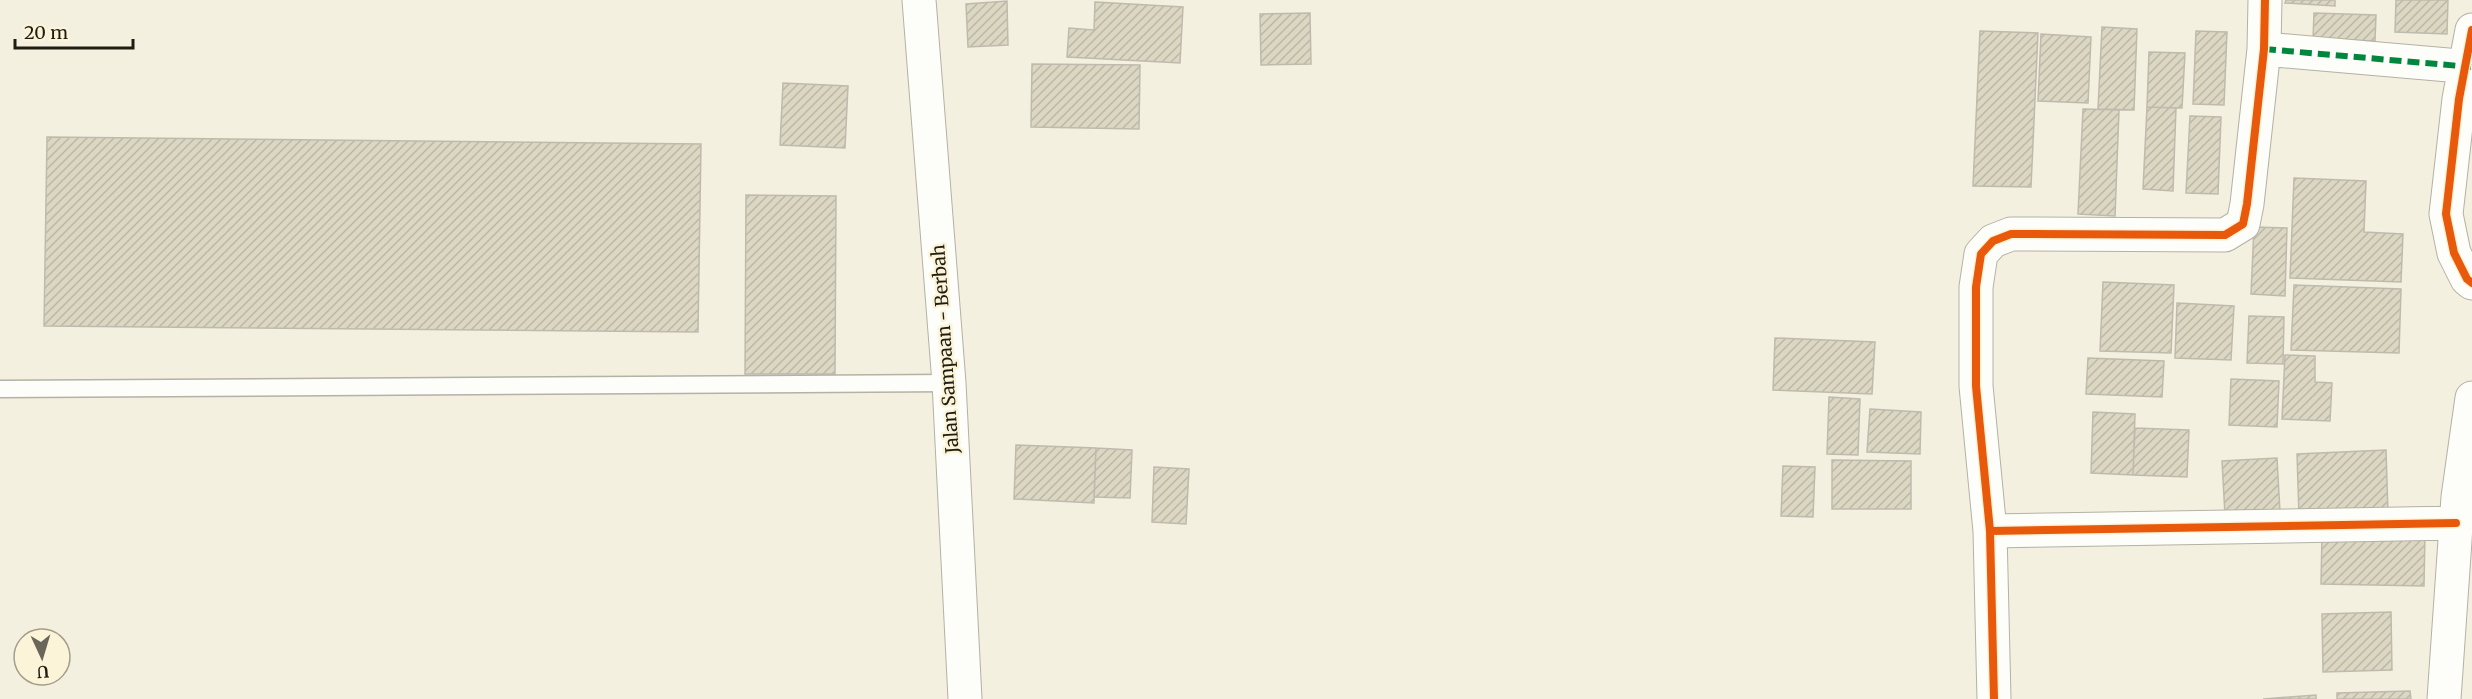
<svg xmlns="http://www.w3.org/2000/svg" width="2472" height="699" font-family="Merriweather,serif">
<defs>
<pattern id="building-hatch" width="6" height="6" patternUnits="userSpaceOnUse" patternTransform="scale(1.5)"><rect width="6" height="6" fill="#dcd7c3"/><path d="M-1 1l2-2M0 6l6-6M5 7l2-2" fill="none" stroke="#bcb8a6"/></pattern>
</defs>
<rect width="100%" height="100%" fill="#f4f0e0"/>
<path fill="url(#building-hatch)" stroke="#bebbae" stroke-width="1.5" d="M2286,0h49v6l-50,-3z
M2396,0h52l-1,34 -52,-2z
M1007,1l1,44 -40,2 -2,-43z
M1095,2l88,5 -3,56 -113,-6 2,-29 25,2z
M1310,13l1,51 -50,1 -1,-51z
M2314,13l62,2 -1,26 -62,-2z
M2102,27l35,2 -3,81 -36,-1z
M1980,31l58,2 -7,154 -58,-1z
M2196,31l31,1 -3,73 -31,-1z
M2041,34l50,3 -3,66 -50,-2z
M2149,52l36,1 -3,55 -35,-1z
M1032,64l108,1 -1,64 -108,-2z
M783,83l65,3 -3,62 -65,-3z
M2147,107l29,1 -3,83 -30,-2z
M2083,109l36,1 -4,106 -37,-2z
M2190,116l31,1 -3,77 -32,-1z
M47,137l654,7 -3,188 -654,-6z
M2294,178l72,3 -2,51 39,2 -2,48 -111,-4z
M746,195l90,1 -1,178h-90z
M2254,227l33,1 -2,68 -34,-2z
M2103,282l71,3 -3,68 -71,-2z
M2294,285l107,4 -2,64 -108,-3z
M2177,303l57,3 -3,54 -56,-2z
M2249,316l35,1 -1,47 -36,-1z
M1775,338l100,4 -3,52 -99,-4z
M2285,355l30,1v26l17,1 -2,38 -48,-2z
M2088,358l76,3 -2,36 -76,-3z
M2231,379l48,2 -2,46 -48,-2z
M1829,397l31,2 -2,56 -31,-1z
M1870,409l51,3 -1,42 -53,-2z
M2093,412l42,2 -2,61 -42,-2z
M2135,428l54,2 -2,47 -54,-2z
M1016,445l80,3 -2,55 -80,-4z
M1096,448l36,2 -2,48 -36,-1z
M2386,450l2,63 -89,4 -2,-63z
M2277,458l3,54 -55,3 -3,-54z
M1832,460l79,1v48h-79z
M1783,466l32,1 -2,50 -32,-1z
M1154,467l35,2 -3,55 -34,-2z
M2322,533l103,1 -1,52 -103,-2z
M2391,612l1,58 -69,2 -1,-58z
M2410,691l1,8h-74v-6z
M2316,695v4h-53z"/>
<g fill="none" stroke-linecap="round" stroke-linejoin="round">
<defs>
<path id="lane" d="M0,389l949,-6"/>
<path id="street" d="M2472,30l-13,69 -13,115 8,39 13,26 5,4
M2264,49l208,18
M1990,531l466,-8
M1994,699l-4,-168 -14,-145v-99l5,-33 12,-13 18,-7 214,1 18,-11 4,-20 17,-155 1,-49
M2444,699l14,-202 14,-99"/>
<path id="secondary" d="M919,0l30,383 16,316"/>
</defs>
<use href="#lane" stroke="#b4b1a5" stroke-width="19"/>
<use href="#street" stroke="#b4b1a5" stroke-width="35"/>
<use href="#secondary" stroke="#b4b1a5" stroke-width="35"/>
<use href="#lane" stroke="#fdfdfa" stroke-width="16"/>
<use href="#street" stroke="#fdfdfa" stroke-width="33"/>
<use href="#secondary" stroke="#fdfdfa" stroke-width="33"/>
<path stroke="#00873e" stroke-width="6" stroke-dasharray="12 6" stroke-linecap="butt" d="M2264,49l207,18"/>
<defs>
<path id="cycleway" d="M2472,30l-13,69 -13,115 8,39 13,26 5,4
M1990,531l466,-8
M1994,699l-4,-168 -14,-145v-99l5,-33 12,-13 18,-7 214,1 18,-11 4,-20 17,-155 1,-49"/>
</defs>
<use href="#cycleway" stroke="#fcf4d8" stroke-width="11"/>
<use href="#cycleway" stroke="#e8590c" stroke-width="8"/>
</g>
<g text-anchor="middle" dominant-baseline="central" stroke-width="5" stroke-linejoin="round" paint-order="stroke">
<g font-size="18" fill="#1f1c12" stroke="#fcf4d8">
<text transform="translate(945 349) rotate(-94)">Jalan Sampaan - Berbah</text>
</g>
</g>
<g transform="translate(42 657) rotate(176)"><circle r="28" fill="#fcf4d8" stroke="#a49e89" stroke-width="1.5"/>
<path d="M0-4.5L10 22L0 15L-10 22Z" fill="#6a665a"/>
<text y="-9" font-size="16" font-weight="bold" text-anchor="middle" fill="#1f1c12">U</text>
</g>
<path d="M15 39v9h118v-9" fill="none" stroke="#1f1c12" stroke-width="3"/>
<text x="24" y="39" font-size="18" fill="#1f1c12" stroke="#fcf4d8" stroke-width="4.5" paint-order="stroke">20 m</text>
</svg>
